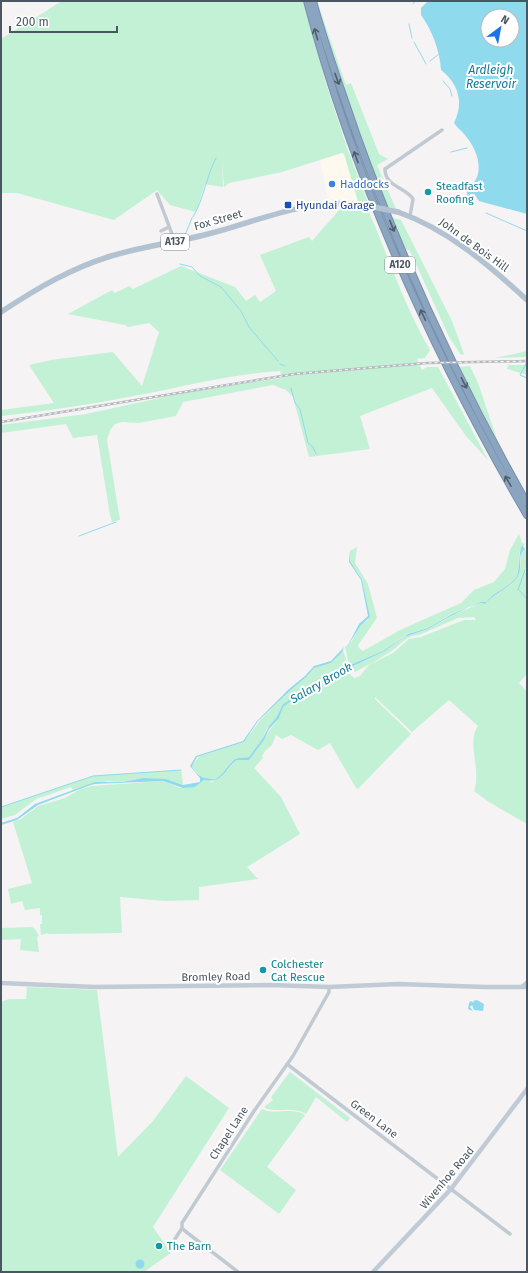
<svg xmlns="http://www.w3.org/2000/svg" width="528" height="1273" font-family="'Fira Sans',sans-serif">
<rect width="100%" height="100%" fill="#f5f3f3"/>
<path fill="#fdf9ef" d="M345,152l15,49 -32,-2 -8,-39z"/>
<path fill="#c3f1d5" d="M62,1h241l22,79 21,65 22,58 -10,-1 -14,-48 -2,-1 -60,19 -53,11 -5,4 -2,-27 1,27 -18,-3 -9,28 -26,-7 -13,-15 -43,30 -97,-27h-16v-154z
M317,1l29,84 5,-2 28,71 9,5 -11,6 19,44 -13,-4 -45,-129z
M341,208h15l13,4c20,46 35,94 61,138l-5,8 -8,1 5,11 5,-3h11l50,93 -22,-24 -34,-48 -72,28 10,33 -61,8 -16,-60 -7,-7 -13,-5 -90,17 -7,14 -38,7 -16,-1 -7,2 -5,6 -3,10 13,80 -8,2 -2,-7 -13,-80 -24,3 -7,-14 -65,9v-8l85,-11 115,-25 81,-11 -2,-7c-48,3 -94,15 -141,24 -46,9 -92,16 -138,21v-6l53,-7 -25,-38 22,-5 62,-8 29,34 17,-54 -10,-9 -21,4 -3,-2 -57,-11 44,-24 3,3 14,-7 4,3 48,-23 54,21 11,14 9,-6 5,7 16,-11 -16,-36 49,-18 3,4z
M390,217l11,3 51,101 12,33 -3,1 -12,-18 -36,-80 -4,-7 -4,-1z
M527,351v6l-32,1z
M508,365h19v10l-20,-6z
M470,366l8,17 19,56 -39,-72z
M519,534l3,9 3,1c-11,10 -3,22 -8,32 -5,9 -23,16 -31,26h-5l-30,12 -23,14 -21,6 -24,17 -33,14 1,2 34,-16 19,-14 24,-8 25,-14 28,-12 4,1c9,-10 29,-18 33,-28 5,-9 -1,-19 7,-27 3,7 1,16 0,24l2,-1v102l-8,9 8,9v132l-38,-22 -15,-11c8,-21 -8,-49 4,-65l-29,-26 -37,32 -37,-35v2l36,35 -53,55 -2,-1 -26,-45 -12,7 -27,-15 -9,4 -6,-4 -4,10 -7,6 -3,5 1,2 -9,10 27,29 19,37 -53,33 11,12 -59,8v13l-34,1 -45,-4 2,36 -74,1v-1l-7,2 -1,-11h2v-9h-2v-7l-15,2 -3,-9 -11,3 -3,-15 24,-6 -19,-61 8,-3 17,-13 27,-8 16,-9 11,-3 71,-5 17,7 10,-1h5l9,-7 8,2 11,-8 14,-14h12l30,-43 3,-10 13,-9 13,-5 8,-8 21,-9 6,-6h3l8,8 6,-2 9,-11 24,-12 16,-14 12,-2 43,-17h12l-2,-3 -16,1 -39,17c-13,0 -19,11 -29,17 -11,7 -23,14 -35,20l-5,-3 -5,-22 7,-6 8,-16 8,-5 1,-5 -7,-35 -12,-19v-10l7,-4 -2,16 13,21 9,34 -19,27 1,3 4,3 37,-21 61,-27 13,-13 20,-8 11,-13 5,-19z
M343,650l5,16 -5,2 -5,5 -23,12 -5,6 -15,6 -12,7 -7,14 -9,10 -4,10 -15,20c-5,0 -8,-1 -12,1 -9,4 -11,13 -17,18 -9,7 -25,-2 -27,-12l8,-9 44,-14 17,-23 53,-51 17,-5z
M181,770l2,15 -13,-5 -27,-2 -20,4 -15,-1 -35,9 -2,-3 -35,12 -21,16 -14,4v-12l92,-31z
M32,927l3,2 4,7 -2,1 2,15 -19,-2 1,-11 -20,1v-12z
M27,987l70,3 21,167 35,-36 33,-45 43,32 -76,119 18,26 -27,19h-143v-270l8,-3h17z
M290,1072l60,46 -3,4 -31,-25 -10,17c-15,-9 -33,0 -42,-7l9,-7 -2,-3z
M262,1109c12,7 29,-3 43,6l-38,52 29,23 -17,24 -59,-44z"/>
<path fill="#90daee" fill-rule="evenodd" d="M428,1h99v213l-48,-13 -5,-7h-4v3h-2l-3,-11 8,-2c12,-15 3,-36 -8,-49 -4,-5 -8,-7 -11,-12 10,-20 5,-39 -13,-53 -1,-19 -9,-40 -20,-55v-7zM488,16h24v24h-24z
M522,545l3,4c-9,8 -2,18 -7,27 -4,9 -24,18 -33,28l-4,-1 -12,4 -22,11 -19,11 -24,8 -19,14 -34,16 -1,-2 33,-14 25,-17 20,-6 24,-14 29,-12h5c8,-10 25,-16 31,-26 3,-6 1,-21 5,-31z
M350,551v10l12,19 8,37 -9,8 -14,22 12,-23 9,-8 -7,-36 -12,-18z
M344,647l-2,5 -11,11 -17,5 -8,9 -14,12 -34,32 -14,21 -47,15 -5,9c2,6 8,11 13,12 3,0 7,2 10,1 6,-1 13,-15 19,-19 6,-4 10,-1 15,-3l14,-19 6,-12 7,-8 7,-14 15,-9 12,-4 7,-8 21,-10 5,-5 5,-2 1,2 -6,2 -6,6 -21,9 -8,8 -13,5 -12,9 -4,11 -10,11 -5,11 -15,20h-12c-13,9 -14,24 -33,20l-9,7 -12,1 -20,-7 -70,3 -55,21 -21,15 -16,5v-2l16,-5 18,-14 60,-22h28l20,-4 23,1 17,6 17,-3v-4l-10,-12 6,-10 47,-15 14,-20 32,-32 16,-13 9,-10 17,-5z
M477,1000l7,4 -1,7 -9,-1 -2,-5 -2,2 3,4 -5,-2 1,-6 2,-2 3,2 -1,-2z
M135.5 1264a4.5 4.5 0 1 1 9 0a4.5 4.5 0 1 1-9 0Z"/>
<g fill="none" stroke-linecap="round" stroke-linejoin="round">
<path stroke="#90daee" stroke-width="1" d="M413,4l2,-3
M409,24l3,14
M414,42l12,22
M430,61l9,-7
M443,81l7,8 2,7
M451,152l16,-4
M468,197l2,7
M486,213l41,18
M193,217c11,-18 13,-40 23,-59
M182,236l3,-1 7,-17
M166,241l6,-2
M180,264l12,3 8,9 21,11 20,24 8,16 29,34
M527,362l-7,13 7,3
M280,364l5,2
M291,388l4,15 5,6 8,34 5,4 3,7
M79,536l37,-14
M518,590l7,-20
M519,590l8,9
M1,807l92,-31 88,-6"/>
<defs>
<path id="highway" d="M307,1c47,180 127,354 220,514
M313,1c12,45 28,88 43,132 46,128 104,252 171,370"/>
</defs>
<use href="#highway" stroke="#7690ad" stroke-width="8"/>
<path stroke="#c1cad2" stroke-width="3.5" d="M157,194l18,48
M410,216l3,-17c-7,-12 -28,-12 -28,-30l57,-39
M161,231l8,-4
M521,987l6,-5
M287,1064l223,170
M175,1239l7,-11
M238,1272l-53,-41 -3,-3v-5l72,-112 39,-55 36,-64v-5"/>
<path stroke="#c1cbd6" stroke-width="4.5" d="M1,983l93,4 176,-2 59,2 69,-3 87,3h42
M373,1272l78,-83 76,-100"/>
<path stroke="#b3c2d1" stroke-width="5.5" d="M398,212c49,17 91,53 129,88
M1,312c35,-23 70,-44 110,-56 33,-10 68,-14 101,-23 52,-14 91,-33 147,-29"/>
<use href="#highway" stroke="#8ba5c1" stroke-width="6"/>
<defs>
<path id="rail" d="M1,422l293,-48 133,-11 100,-2"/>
</defs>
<use href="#rail" stroke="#b5b8bd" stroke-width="2.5"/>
<use href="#rail" stroke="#fff" stroke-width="1" stroke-dasharray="3" stroke-linecap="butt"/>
<path stroke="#b3c2d1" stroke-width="5.5" d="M359,204l39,8"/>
</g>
<defs><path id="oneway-shaft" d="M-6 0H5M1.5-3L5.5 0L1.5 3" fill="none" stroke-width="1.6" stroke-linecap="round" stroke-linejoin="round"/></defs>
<g stroke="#505e6b">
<use href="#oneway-shaft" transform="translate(316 34) rotate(-106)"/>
<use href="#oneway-shaft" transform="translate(337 79) rotate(70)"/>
<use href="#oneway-shaft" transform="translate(356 157) rotate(-110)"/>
<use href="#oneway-shaft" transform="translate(392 226) rotate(68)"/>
<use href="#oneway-shaft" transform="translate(423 315) rotate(-115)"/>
<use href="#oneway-shaft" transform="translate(464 383) rotate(63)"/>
<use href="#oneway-shaft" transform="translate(508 481) rotate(-120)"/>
</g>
<circle fill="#3f7fe0" stroke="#fff" stroke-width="1.5" cx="332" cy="184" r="4"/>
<g fill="#0f9aa8" stroke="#fff" stroke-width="1.5">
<circle cx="428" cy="192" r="4"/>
<circle cx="263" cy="970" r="4"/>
<circle cx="159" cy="1246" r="4"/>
</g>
<rect fill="#1a4fb4" stroke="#fff" stroke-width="1.5" x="284" y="201" width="8" height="8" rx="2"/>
<g text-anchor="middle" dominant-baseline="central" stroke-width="4" stroke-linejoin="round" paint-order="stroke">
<g fill="#fff" stroke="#808990" stroke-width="1">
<rect x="161" y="234" width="28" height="16" rx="3"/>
<rect x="385" y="257" width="30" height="16" rx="3"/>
</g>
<g font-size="10" font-weight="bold" fill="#4a5661">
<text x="175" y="242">A137</text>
<text x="400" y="265">A120</text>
</g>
<g font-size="11" fill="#366cbe" stroke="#fff" text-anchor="start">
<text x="340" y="184">Haddocks</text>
</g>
<g font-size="11" fill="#0d838f" stroke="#fff" text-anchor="start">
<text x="436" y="186">Steadfast<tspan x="436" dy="13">Roofing</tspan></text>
<text x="271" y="964">Colchester<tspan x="271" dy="13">Cat Rescue</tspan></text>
<text x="167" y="1246">The Barn</text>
</g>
<g font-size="11" fill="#164399" stroke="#fff" text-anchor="start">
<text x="296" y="205">Hyundai Garage</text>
</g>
<g font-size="11" fill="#4a5661" stroke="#fff">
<text transform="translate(218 220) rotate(-16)">Fox Street</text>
<text transform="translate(474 245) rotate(36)">John de Bois Hill</text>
<text transform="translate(216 977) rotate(-1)">Bromley Road</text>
<text transform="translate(374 1119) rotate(37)">Green Lane</text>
<text transform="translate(229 1133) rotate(-57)">Chapel Lane</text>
<text transform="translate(447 1178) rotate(-50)">Wivenhoe Road</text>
</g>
<g font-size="12" font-style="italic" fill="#0c7c9b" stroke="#fff">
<text x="491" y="70">Ardleigh<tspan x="491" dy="14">Reservoir</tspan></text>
<text transform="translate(321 683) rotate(-30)">Salary Brook</text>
</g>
</g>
<rect width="528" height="1273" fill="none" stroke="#4a5661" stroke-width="4"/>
<g transform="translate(500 28) rotate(32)"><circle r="19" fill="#ffffff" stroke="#b7bbc0"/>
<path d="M0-3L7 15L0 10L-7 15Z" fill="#1a73e8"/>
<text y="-6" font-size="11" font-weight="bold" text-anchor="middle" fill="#4a5661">N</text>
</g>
<path d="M10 26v6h107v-6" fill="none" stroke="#4a5661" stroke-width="2"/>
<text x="16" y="26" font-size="12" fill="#4a5661" stroke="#ffffff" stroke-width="3" paint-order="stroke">200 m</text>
</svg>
